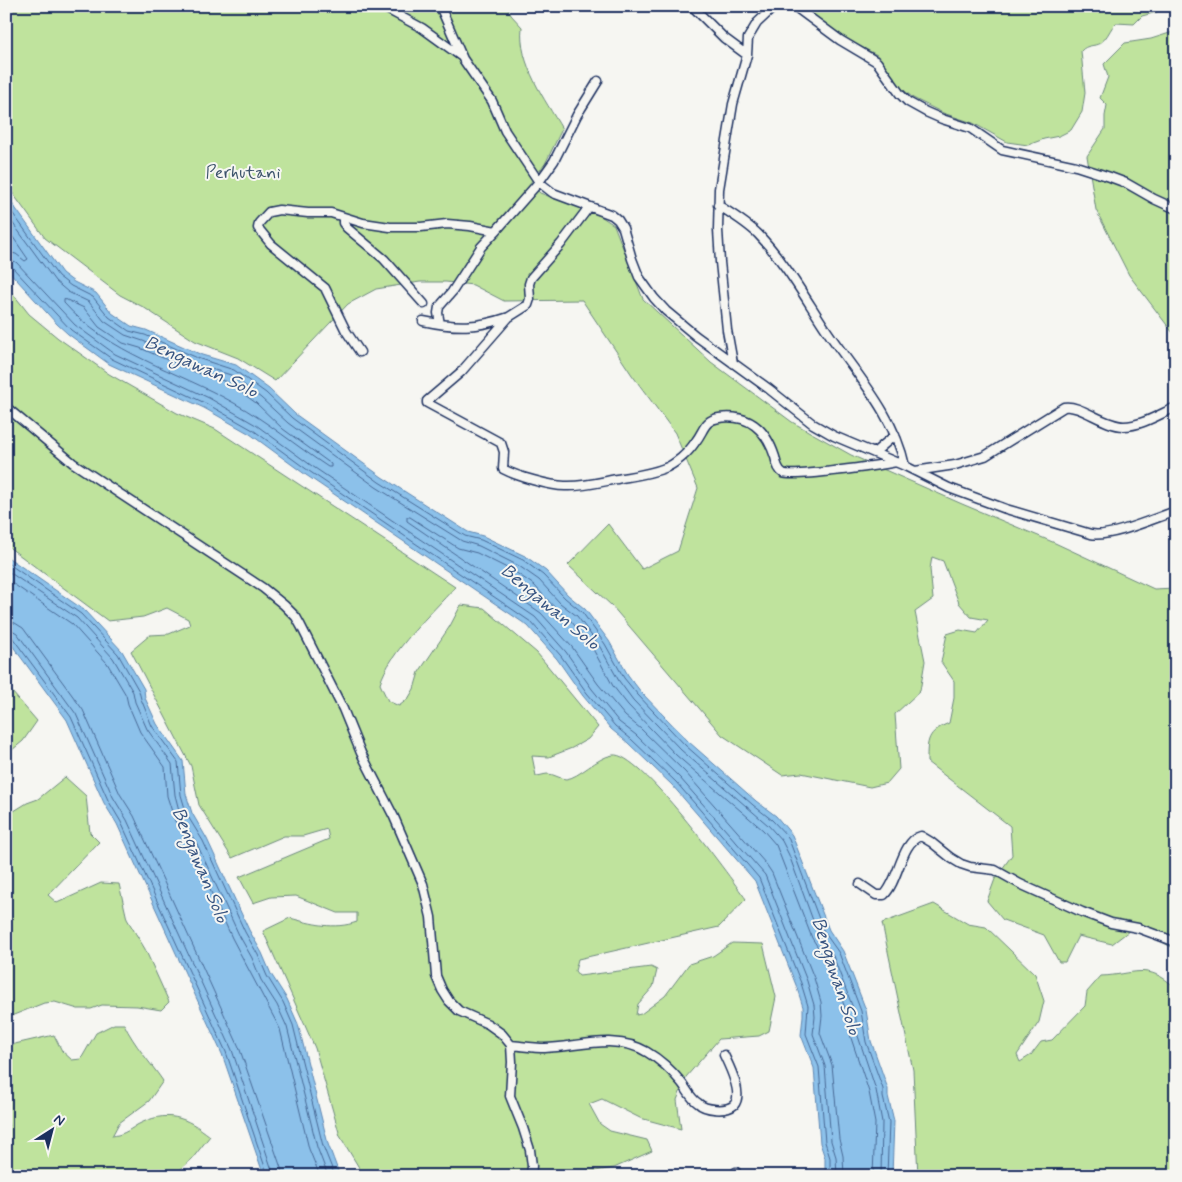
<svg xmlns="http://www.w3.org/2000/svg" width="1182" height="1182" font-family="Mynerve,sans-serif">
<rect width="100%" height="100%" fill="#f6f6f2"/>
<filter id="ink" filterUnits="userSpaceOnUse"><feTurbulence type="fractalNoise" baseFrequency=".02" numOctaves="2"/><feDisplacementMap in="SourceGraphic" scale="10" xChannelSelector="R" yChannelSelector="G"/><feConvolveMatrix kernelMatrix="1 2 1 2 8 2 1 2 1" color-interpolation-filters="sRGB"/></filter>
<g filter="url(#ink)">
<path fill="#bfe39d" stroke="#6d897e" d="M6,6h144l3,2 1,-2h353l4,9 11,12c-4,37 23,72 40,102l-17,35 -15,19 10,10 59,22 15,10 29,74 68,63 81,60 59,33 111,49 93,39 99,46 21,-1 1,-1v374l-1,-12 -26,-14 -20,-4 -17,13 -34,-8 -13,26h-6l-15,-27 -41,-15 -16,-19 8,-22 17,-24 -2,-29 -83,-64c0,-22 0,-30 22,-39l5,-25v-17l-13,-19 6,-28 13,-4 17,3 11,-13 -17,-3 -12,-14 -16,-42 -11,-4 -2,12 3,30 -18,13 10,49 -5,30 -25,23 4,55 -12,14 -17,4 -69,-14 -19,2 -60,-40 -110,-129 -44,-41 40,-41 34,45 36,-18 20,-63 -23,-55 -43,-58 -50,-75 -78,1 -31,-16 -27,-3h-26l-44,7 -28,15 -73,77 -37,-23 -43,-17 -52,-34 -23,-12 -75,-57 -39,-54z
M803,6h358l-4,6 -15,4 -8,8 -18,-1c-6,5 -8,15 -16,20 -6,4 -13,1 -19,8l4,42 -3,19 -11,18 -12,6 -15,3 -16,6 -21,-3 -34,-19 -30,-10 -30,-15 -16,-14 -20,-29 -37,-19 -20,-14z
M1176,31v306l-47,-62 -33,-65 -9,-54 18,-27v-13l2,-11 -7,-7 8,-21 -4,-13 21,-21 26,-4z
M6,285l23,29 29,24 51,36 68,39 38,16 240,158c-23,26 -66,65 -75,97l8,17 11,5 9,-7 6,-10 5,-17 31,-46 11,-21 23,3 53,45 61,74 -10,12 -16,9 -23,9 -17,-1 4,20c4,0 8,-2 12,-2 6,0 12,5 18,5 13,-1 31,-22 47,-24 27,-4 115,120 133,144l-27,28 -141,32 -3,12 4,5 72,-9 6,3 -4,17 -15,17 -2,11 5,-1 24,-18 24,-32 24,-8 19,-13 31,1 13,53 -7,34 -10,5 -40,3 -33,38 -9,23 4,29 -41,-11 -38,-19 -13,5 11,20 10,7 37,9 5,11 -38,17 -25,4 -9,4h-216l-24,-40 -25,-88 -52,-117 27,-13c22,6 44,12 67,4v-9h-19l-42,-17 -25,1 -18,6 -14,-26 90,-38 -2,-10 -24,7h-19l-52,22 -33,-53 -8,-39 -60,-115 19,-16 19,-1 21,-9 -2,-6 -21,-11 -24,9 -35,4 -102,-76z
M6,685l31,36 -14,20 -17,14z
M65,777l21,19 4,37 9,9 -51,53 9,8 44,-20 18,1 8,35 18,30 24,53 -8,8 -24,-4 -35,-1 -11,4h-13l-23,-7 -11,1 -38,15v-202l21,-13 11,-4z
M934,904l34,20 18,3 49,47 9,27 -5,21 -22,33 3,7 11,-7 10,-13 11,-2 33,-34 2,-14 14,-16c34,-1 45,-15 75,12v188h-258l-5,-106 -31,-147z
M114,1024h10c10,21 26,38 39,57l-14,20 -30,22 -7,13c10,-1 16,-5 25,-11 30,-16 49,-8 73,11l-18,23 -19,17h-167v-47l3,-3 -3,-8v-72l48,-11 8,16 10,9 9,-1 15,-26z"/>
<path fill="#8cc1ea" stroke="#5f87b2" d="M6,195l56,78 12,9 22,11 16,20 19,13 15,4 56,25 34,10 33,24 26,25 87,63 86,55 15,4 42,20 21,15 22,24 17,14 24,32 19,34 13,17 48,50 67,59 20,15 16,19 37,95 14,21 23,59 5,31 17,48v7l6,25 -2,55h-67v-18l-5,-15 -6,-75 -13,-33 2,-19v-9l-7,-22 -41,-104 -83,-96 -44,-42 -17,-14 -28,-33 -26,-37 -29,-33 -222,-151 -56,-41 -46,-26 -95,-44 -41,-30 -11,-10 -51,-56z
M6,556l78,54 38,41 22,38 1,9 12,26 26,37 3,33 6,19 15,26 42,91 13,23 9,21 16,25 11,25 30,120 12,32h-76l-42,-122 -105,-230 -13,-21 -37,-83 -61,-83z"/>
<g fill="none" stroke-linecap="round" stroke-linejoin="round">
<path stroke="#486996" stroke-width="1" d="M6,204l52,72 13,10 22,11 16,20 20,14 16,4 55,24 34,11 32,23 26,25 87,64 86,54 16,4 42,20 20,15 22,23 17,14 23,32 19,34 14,17 47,50 68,60 19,15 16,17 36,95 15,21 22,58 5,31 17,47v8l6,25 -2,54
M6,214l49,67 13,11 21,10 15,19 21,14 18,6 55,24 33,10 30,23 27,25 88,64 86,54 17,5 40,20 20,14 21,23 17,13 23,31 19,34 14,19 48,50 87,75 14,16 7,14 29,79 15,22 22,57 3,23 18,54 6,32 -1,54
M6,227l22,32 -3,2 -9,-7 -10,-2
M6,259l10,3 59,63 40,29 94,44 47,27 56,41 223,151 31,35 26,37 27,33 17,13 44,43 85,97 42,106 7,24 1,12 -2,17 12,32 6,75 5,16 1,19
M6,265l6,2 59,63 41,29 95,45 46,26 56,41 222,151 30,34 26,37 28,33 16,13 45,43 83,96 42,105 7,23 -2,28 13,33 6,75 5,16v18
M67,300l17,8 15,19 24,16 17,5 55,24 32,10 29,21 27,26 48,35v3h-3c-32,-21 -61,-46 -94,-64 -58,-33 -125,-49 -170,-100v-3z
M6,562l75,52 37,40 21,37 2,8 11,27 26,36 3,33 6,20 16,26 42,91 13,23 9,21 16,26 10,23 30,121 12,30
M6,570l71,48 36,40 20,34 2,10 12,27 25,35 3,31 6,23 16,26 42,91 13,23 9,22 16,25 10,22 30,120 11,29
M6,579l66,45 35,39 19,32 2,9 12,28 25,35 2,29 8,25 16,27 41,90 48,91 29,120 11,27
M6,621l9,2 8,5 60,82 37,84 14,22 105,231 42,121 1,8
M6,629l6,1 5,3 59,81 37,83 14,23 105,230 42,126
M6,635l6,2 59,80 37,83 13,22 105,230 42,124
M844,1176l-1,-20 -4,-17 -7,-74 -12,-32 2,-17 -1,-14 -7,-24 -42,-105 -6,-9 -81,-92 -44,-43 -16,-13 -27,-32 -26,-37 -31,-34 -134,-92v-4h3l48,31 19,5 38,19 19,13 21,23 17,14 22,29 19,35 15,19 48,50 87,75 13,15 36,93 14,22 22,55 3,23 18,54 6,31 -2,53"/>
<defs>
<path id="minor" d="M381,6l41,22 40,29
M440,6l23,53 29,42 13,30 34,51 14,11 59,22 6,5 5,8 9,31 7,18 15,21 12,13 30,25 73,53 44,35 21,12 71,30 44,22 57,21 85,25c19,4 64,-16 85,-23
M692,6l32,32 23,17
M794,6l46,34 37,22 23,32 8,8 18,10 16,7 28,9 32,22 74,16 34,11 16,6 28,16 22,10
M718,205c14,9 29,18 40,29 28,29 47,64 69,97 29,43 67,83 78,135
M589,207l-28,37 -30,34 -2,6 1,15 -2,6 -19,12 -48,55 -34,29v2l74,40 3,9 -1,17c13,7 47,17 62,17 17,1 36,-4 52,-7 16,-3 33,-5 48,-11 6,-2 11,-6 16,-10 6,-5 11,-11 15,-17 8,-10 8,-21 23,-23 30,-4 47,11 56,39 1,5 3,13 8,16 10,5 98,-8 113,-11
M343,217v6l4,5 37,31 40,45
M423,321c33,7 54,7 86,-4
M440,324l-2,-11 1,-6 13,-15 29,-45 15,-16
M360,352l-14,-21 -21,-43 -54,-44 -13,-16 1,-5 10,-11 10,-2 29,3h23l32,10 27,4h31l26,-3 23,2 26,5 43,-49 15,-21 23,-46 21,-34
M733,363l-6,-33 -7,-68 -2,-32 1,-41 14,-85 14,-49 1,-17 9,-15 18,-17
M6,407l67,56 190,125 21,17 12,12 5,9 42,83 18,44 33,64 29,67 8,33 5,59 6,14 7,11 10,10 29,13 14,10 9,11 1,17 -2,34 13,32 7,22 2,16 -1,10
M874,453l21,-18
M915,471l40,-6 30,-9 79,-49c16,-3 40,19 60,19 17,0 36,-12 52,-19
M860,884l16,11h8c15,-14 17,-54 37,-59l10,6 20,16 10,6 9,3 25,3 25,14 62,28 29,11 27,5 38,14
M511,1045c11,1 23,3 34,3 33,-1 72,-15 102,4 12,7 25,19 34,30 6,7 9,16 17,21 7,7 28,9 36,2 10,-11 -5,-39 -10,-50
M734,1176l2,-4"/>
</defs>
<use href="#minor" stroke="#1b2f5e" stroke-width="11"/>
<use href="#minor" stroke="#f6f6f2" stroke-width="8"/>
</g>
</g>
<g text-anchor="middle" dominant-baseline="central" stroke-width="4" stroke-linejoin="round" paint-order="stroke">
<g font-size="18" fill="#3c536b" stroke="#f6f6f2">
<text x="243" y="173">Perhutani</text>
</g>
<g font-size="19" font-style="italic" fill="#375481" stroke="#f6f6f2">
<text transform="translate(201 367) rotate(25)">Bengawan Solo</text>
<text transform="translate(550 607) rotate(40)">Bengawan Solo</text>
<text transform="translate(200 865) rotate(68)">Bengawan Solo</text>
<text transform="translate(836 976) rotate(72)">Bengawan Solo</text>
</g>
</g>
<rect width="1182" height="1182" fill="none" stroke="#f6f6f2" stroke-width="25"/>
<rect x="12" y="12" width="1157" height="1157" fill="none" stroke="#1b2f5e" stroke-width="2" filter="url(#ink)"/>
<g transform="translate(52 1130) rotate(36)" stroke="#f6f6f2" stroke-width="4" paint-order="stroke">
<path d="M0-4L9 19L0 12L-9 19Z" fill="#1b2f5e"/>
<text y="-8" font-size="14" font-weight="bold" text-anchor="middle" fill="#1b2f5e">N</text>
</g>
</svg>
